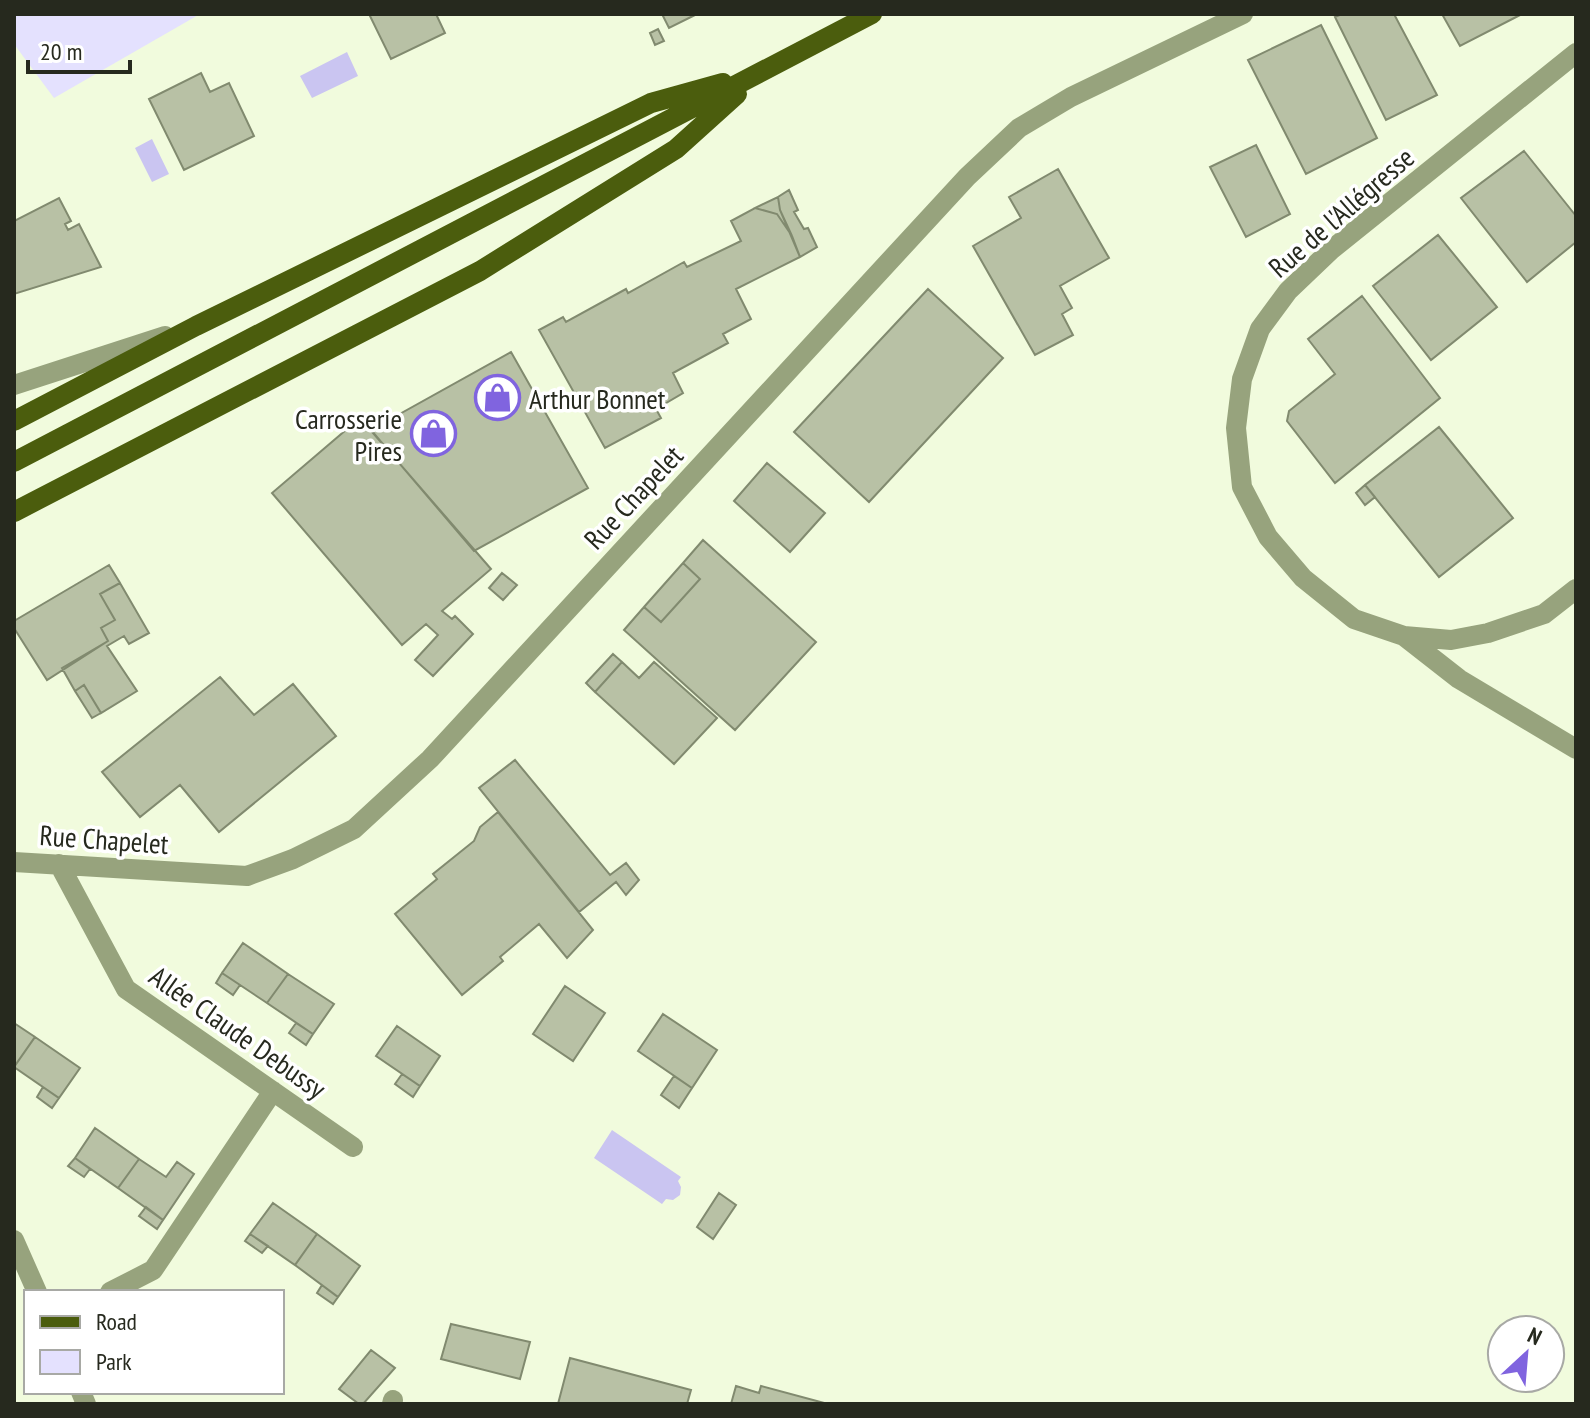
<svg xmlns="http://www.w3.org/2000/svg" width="1590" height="1418" font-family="'PT Sans Narrow',sans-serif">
<rect width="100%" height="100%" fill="#f1fbdd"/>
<path fill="#e4e1fe" d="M14,14h186l-146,84 -40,-54z"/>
<path fill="#cac5f1" d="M347,52l11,24 -46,22 -12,-22z
M152,139l17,35 -17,8 -17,-34z
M612,1130l69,47 -3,4 3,6 -1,8 -7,5 -7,-1 -4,5 -68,-46z"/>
<path fill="#b8c1a5" stroke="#818a6f" stroke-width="2" d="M369,14h67l9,19 -54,26z
M662,14h35l-28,14z
M1342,14h52l43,81 -51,25 -51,-103z
M1442,14h80l-62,32z
M1321,25l56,113 -71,36 -58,-114z
M658,29l6,12 -9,4 -5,-12z
M201,73l9,19 19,-9 25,53 -70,34 -35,-71z
M1256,145l34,69 -44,23 -36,-70z
M1524,151l52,65v26l-49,40 -66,-84z
M1058,169l51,89 -49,28 12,22 -10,6 11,21 -38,20 -62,-109 48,-28 -12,-21z
M789,190l9,20 -4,2 10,17 4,-1 9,19 -17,10 -20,-47 -2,-13z
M778,197l2,13 12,26 -15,-22 -22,-6z
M59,198l12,23 -6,3 3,6 11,-6 22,43 -87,27v-73z
M755,208l22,6 15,22 8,21 -64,32 15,30 -28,15 5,9 -55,30 10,20 -27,16 5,9 -56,30 -66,-118 24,-13 3,5 60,-33 2,4 56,-31 3,5 54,-26 -10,-20z
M1438,235l59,72 -66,53 -58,-74z
M928,289l75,69 -134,144 -75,-70z
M1362,296l78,102 -105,85 -48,-62 2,-10 46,-37 -27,-35z
M511,352l77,136 -114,63 -103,-121z
M360,418l131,151 -49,42 10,8 3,-3 18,18 -40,42 -18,-16 23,-25 -12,-11 -24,21 -130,-152z
M1439,427l74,91 -74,59 -74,-92z
M767,463l58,50 -35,39 -56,-51z
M1365,485l10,12 -10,8 -9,-12z
M703,540l113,102 -81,88 -111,-100 20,-23 17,15 39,-43 -17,-16z
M683,563l17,16 -39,43 -17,-15z
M109,565l11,18 -20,11 15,26 -14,8 7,13 -61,39 -33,-52v-7z
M502,573l15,12 -14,15 -14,-12z
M120,583l29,50 -20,11 -5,-8 -17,10 30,45 -36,22 -17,-28 -9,6 -13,-23 46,-27 -7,-13 14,-8 -15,-26z
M613,654l9,8 -27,30 -9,-9z
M622,662l17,16 15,-16 63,56 -43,46 -79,-72z
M220,677l34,38 39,-31 43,52 -117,96 -39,-47 -40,32 -38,-45z
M84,685l17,28 -9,5 -17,-27z
M515,760l95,115 16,-12 13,17 -13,15 -10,-13 -37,30 -100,-124z
M498,812l95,118 -26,28 -28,-34 -39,33 3,4 -41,34 -67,-81 42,-35 -4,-5 41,-33 6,-14z
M243,943l45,31 -21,29 -45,-30z
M222,973l18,12 -7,10 -17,-12z
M288,974l46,30 -21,30 -46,-31z
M565,986l40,27 -32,48 -40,-27z
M663,1014l54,36 -25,38 -54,-37z
M14,1023l21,14 -21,30z
M296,1023l17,11 -7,11 -17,-12z
M397,1026l43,30 -20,30 -44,-30z
M35,1037l45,31 -21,30 -45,-31z
M402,1074l18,12 -7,11 -18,-13z
M674,1076l18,12 -13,20 -18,-13z
M43,1087l16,11 -7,10 -15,-11z
M95,1128l44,31 -21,29 -43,-30z
M75,1158l15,11 -6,8 -16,-11z
M139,1159l27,18 11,-15 17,12 -31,46 -45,-32z
M719,1193l17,12 -23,34 -16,-12z
M273,1203l44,31 -22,31 -45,-31z
M146,1207l17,13 -6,9 -18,-13z
M250,1234l18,12 -6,7 -17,-12z
M317,1234l43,32 -22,31 -43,-32z
M322,1285l16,12 -5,7 -16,-11z
M451,1324l79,18 -10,37 -79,-20z
M371,1350l24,18 -32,36h-4l-20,-15z
M570,1358l121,32 -4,14h-129z
M736,1386l23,7 2,-7 67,18h-97z"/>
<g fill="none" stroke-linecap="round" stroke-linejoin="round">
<path stroke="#97a37d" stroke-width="20" d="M1576,53l-245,197 -43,41 -28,38 -18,50 -6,49 6,59 26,50 35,41 51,41 50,17 47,4 37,-7 56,-19 32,-25
M14,385l151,-49
M1404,636l55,43 117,70
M14,862l233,14 46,-17 61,-30 76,-70 537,-582 52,-49 52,-31 172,-83
M59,864l67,125 227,158
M14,1240l23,52
M110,1292l43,-22 120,-179
M81,1392l5,12
M392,1404l1,-4"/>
<path stroke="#4b5d0d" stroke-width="20" d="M14,421l182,-95 455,-223 72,-20
M14,462l858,-448
M14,512l466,-241 196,-122 61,-55"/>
</g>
<defs>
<symbol id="shop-ring" viewBox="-11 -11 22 22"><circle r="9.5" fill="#fff" stroke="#8064df" stroke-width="1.5"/><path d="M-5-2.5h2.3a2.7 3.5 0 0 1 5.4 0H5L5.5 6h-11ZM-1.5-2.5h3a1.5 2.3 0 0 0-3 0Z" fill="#8064df"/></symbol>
</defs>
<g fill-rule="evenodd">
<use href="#shop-ring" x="472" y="372" width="51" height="51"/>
<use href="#shop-ring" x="408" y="408" width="51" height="51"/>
</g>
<g text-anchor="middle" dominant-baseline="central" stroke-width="7" stroke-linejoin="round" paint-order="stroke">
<g font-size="28" fill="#26291e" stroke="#fff">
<text transform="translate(1341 212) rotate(-41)">Rue de l'Allégresse</text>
<text transform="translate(633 497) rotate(-47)">Rue Chapelet</text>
<text transform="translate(104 839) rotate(4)">Rue Chapelet</text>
<text transform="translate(238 1032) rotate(35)">Allée Claude Debussy</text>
</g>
<g font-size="28" fill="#26291e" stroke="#fff" text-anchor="start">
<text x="529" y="398">Arthur Bonnet</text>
<text x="402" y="418" text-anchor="end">Carrosserie<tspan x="402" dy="32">Pires</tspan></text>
</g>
</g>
<rect width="1590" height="1418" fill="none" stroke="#26291e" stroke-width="32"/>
<rect x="24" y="1290" width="260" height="104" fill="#ffffff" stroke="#a8a9a5" stroke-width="2"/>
<rect x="40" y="1316" width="40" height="12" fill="#4b5d0d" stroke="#a8a9a5" stroke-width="2"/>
<text x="96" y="1330" font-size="24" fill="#26291e">Road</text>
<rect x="40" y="1350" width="40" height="24" fill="#e4e1fe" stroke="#a8a9a5" stroke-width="2"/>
<text x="96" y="1370" font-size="24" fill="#26291e">Park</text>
<g transform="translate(1526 1354) rotate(26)"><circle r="38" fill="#ffffff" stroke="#a8a9a5" stroke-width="2"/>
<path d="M0-6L14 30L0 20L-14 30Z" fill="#8064df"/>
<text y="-12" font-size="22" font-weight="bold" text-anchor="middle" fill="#26291e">N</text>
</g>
<path d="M28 60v12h102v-12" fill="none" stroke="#26291e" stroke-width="4"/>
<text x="40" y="60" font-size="24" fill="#26291e" stroke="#ffffff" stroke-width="6" paint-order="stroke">20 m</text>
</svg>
